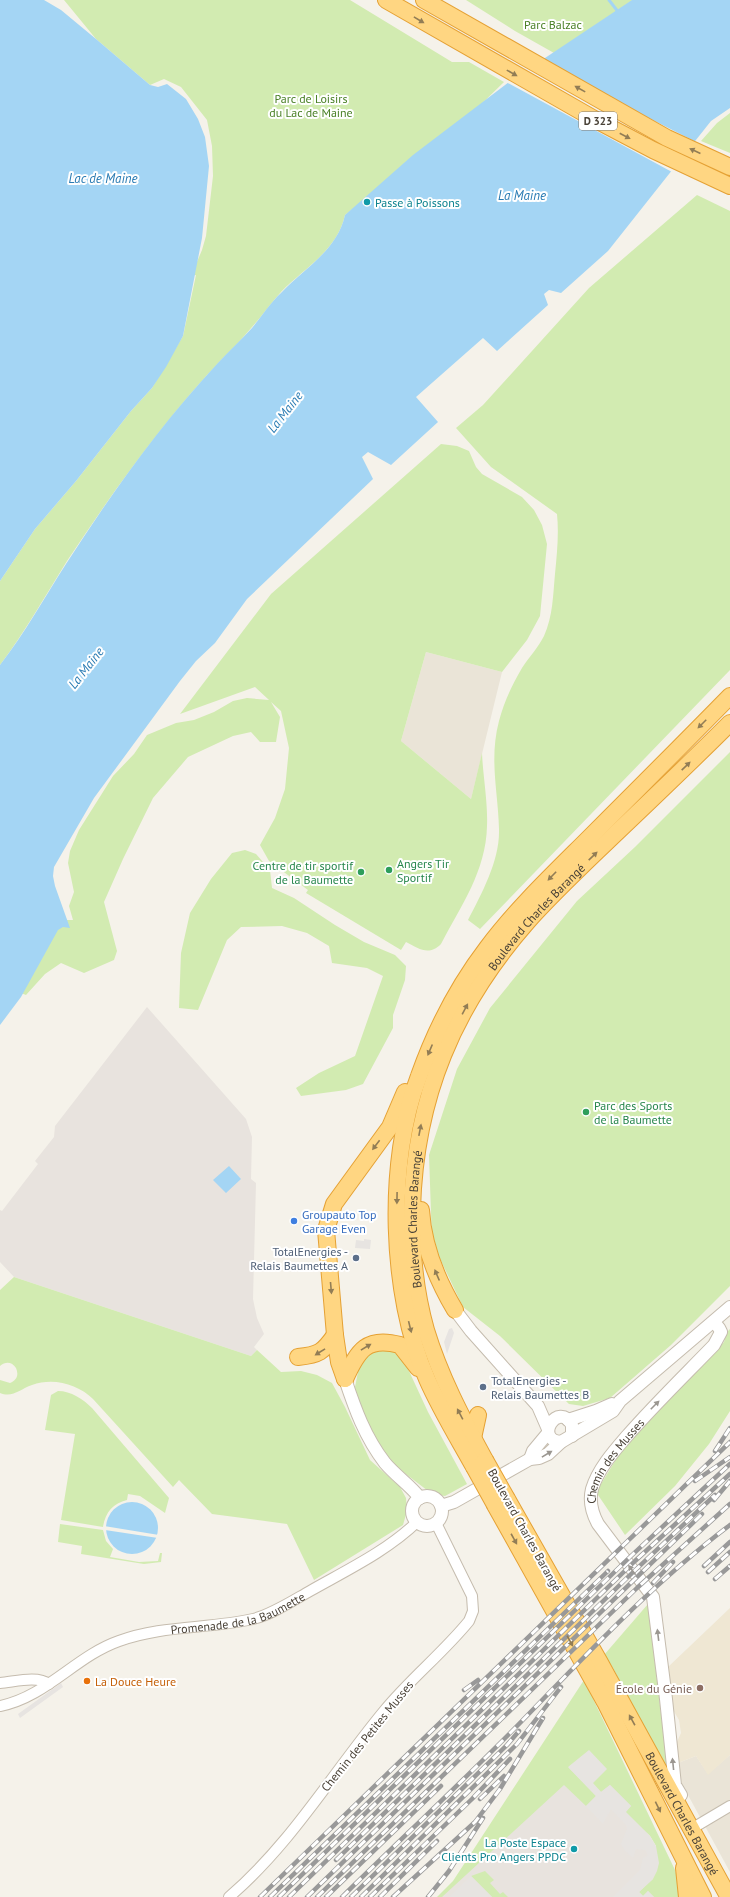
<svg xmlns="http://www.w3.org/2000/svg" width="730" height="1897" font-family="'PT Sans',sans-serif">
<rect width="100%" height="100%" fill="#f5f2ea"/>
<path fill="#eae4d7" d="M426,652l76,20 -31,127 -70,-58z
M730,1755v117l-48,-88 -4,-21 18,-7 12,18z"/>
<path fill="#e8e3de" d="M147,1007l99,112 6,18 -1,42 5,4 -3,116 4,19 7,16 -10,13 3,3 -6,6 -237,-79 -14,-15v-52l2,1 36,-47 -3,-3 19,-24 1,-11z
M585,1713l95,184h-240l59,-59z"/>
<path fill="#efe7d3" d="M730,1608v147l-22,20 -12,-19 -18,7 -2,-19 5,-11 -2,-13 -7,-12 -5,-40z"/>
<path fill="#d2ebb1" d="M64,0h286l102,62h17l35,20 -40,39 -119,94c-8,36 -41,53 -64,77 -10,11 -19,24 -29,35 -9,11 -19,21 -29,31 -59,62 -109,132 -156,203 -22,35 -42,71 -67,104v-84l35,-52 41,-48 55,-70 21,-23 31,-52 13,-61 -5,1 11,-26 4,-14 7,-60 -1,-30 -5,-26 -26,-33 -17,-8 -14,6 -54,-46z
M466,0h167l-79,53 -39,-22z
M730,113v40l-29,-12 16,-18z
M697,195l33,16v459l-250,259 -12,-9c14,-27 32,-60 31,-91 -1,-38 -10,-70 0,-108 5,-19 13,-36 23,-53 7,-11 16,-20 22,-32 9,-20 9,-41 11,-62 2,-21 4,-40 2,-60l-66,-47 -35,-39 27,-23 106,-117z
M441,444l16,2 12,5 7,16 6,7 40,23 12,13 8,15 5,19 -7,72 -13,24 -25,32 -76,-20 -25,89 70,58 11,-46c1,24 6,49 5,73 -1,45 -26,80 -46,118 -12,12 -22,5 -35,-2l-5,8 -95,-57 2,-3 -39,-29 -9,-16 15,-27 10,-29 4,-41 -8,-37 -10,-9 9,15 -4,25h-16l-9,-10 -18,4 -45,21 -35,41 -30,61 -19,43 13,49 -3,9 -30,13 -23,-10 -16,11 -19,21 -20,-8 53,-67h14l-4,-14 5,-14 -6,-29 2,-12 9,-21 34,-54 21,-22 13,-19 29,-12 18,-3 20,-8 19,-11 14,-3 22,2 -14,-13 -75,27 91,-120z
M730,752v534l-59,59 -61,53 -27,8 -14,-2 -69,-68 -37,-29 -31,-65 -3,-87 28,-86 33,-61 87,-107 58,-54z
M245,850l11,4 14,16 2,18 22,10 41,27 29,17 31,13 11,11 -1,14 -12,35v13l-30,56 -17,6 -45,6 -5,-8 23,-15 36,-17 28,-80 -16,-8 -35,-5 -3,-17 -22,-13 -25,-7 -41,1 -14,13 -29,70 -19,-2 2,-55 9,-40 21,-34 21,-26z
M14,1277l237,79 6,-6 24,22 20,-1 16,4 15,8 13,24 25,53 30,27 6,11 1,13 -4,14 -89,55 -27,-56 -75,-10 -33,-34 -6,7 -80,-88c-15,-15 -40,-22 -61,-14 -12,4 -19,13 -32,8v-13l10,3c7,-3 9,-8 6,-15 -4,-6 -10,-7 -16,-2v-76z
M730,1329v82l-21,33 -34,42 -50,49 -29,-43 27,-44 101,-106 3,-10z
M387,1348l16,10 25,54 39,72 -22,12 -13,-2 -34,-26 -18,-18 -14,-23 -12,-35 5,-25 11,-16z
M58,1391c13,0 25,8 34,17l77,90 -4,15 -25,-17 -12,-2 -1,6c-14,3 -22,13 -24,27l-42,-7 14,-86 -30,-4 6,-35z
M60,1524l43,6 3,11 7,8 -3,8 29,5 19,-1 2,-8h2l-1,9 -17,2 -63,-10 1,-8 -24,-4z
M648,1604l19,161 -3,1 -51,-98 -9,-13z
M584,1680l91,190 5,17v10h-26l-6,-6 -5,5 -4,-4 14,-13 3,-33 -6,-10 -25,-24 6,-6 -21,-21 -9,7 -9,-9 -24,-16 28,29 -10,10 -22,-21 -122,112h-5l16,-16z
M485,1871l9,9 -4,3 10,11 3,-2 5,5h-16l-21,-21z"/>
<path fill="#e7e4e1" d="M364,1239l7,1 -1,9 -15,-1 1,-8 8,1z
M452,1328l2,5 -7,21 -3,-12 5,-13z
M61,1683l2,4 -43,31 -2,-4z
M589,1750l18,19 -14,14 8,9 9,-7 21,21 -5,6 24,24 6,10 3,17 -2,8 -4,8 -14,13 4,4 5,-5 6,6h-41l27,-27 3,-12 5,-3 -3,-5 -9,-1 -3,9 -8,-7 -4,-7 6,-15 -1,-4 -15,-16 -8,15 -17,-18 10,-10 -28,-29z
M471,1876l21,21h-43z"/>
<path fill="#a4d5f4" d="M0,0h44l17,10 35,29 54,46 8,2 9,-3 19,15 12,20 7,18 4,29 -7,72 -19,98 -17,31 -14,21 -21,23 -55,70 -41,48 -35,52z
M632,0h98v108l-19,13 -103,130 -47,42 -12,-3 -5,4 4,11 -51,46 -14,-13 -67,59 22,25 -47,43 -23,-13 -6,5 11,22 -126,120 -32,44 -19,18 -16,20 -86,117 -40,69 -1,9 2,10 15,42 -7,-1 -5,3 -37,67 -21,28v-360c25,-32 44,-67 66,-101 45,-70 94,-139 151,-200 11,-12 24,-24 35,-36 10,-12 18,-25 29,-35 23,-25 56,-42 64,-78l68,-60 96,-73z
M229,1166l12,13 -15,14 -13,-13z
M106 1528a26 26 0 1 1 52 0a26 26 0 1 1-52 0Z"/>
<path fill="#f5f2ea" d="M542,58l105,59 49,25 -24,30 -166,-90z
M104,1526l55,9 -1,3 -53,-8z"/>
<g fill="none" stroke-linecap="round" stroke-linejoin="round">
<path stroke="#a4d5f4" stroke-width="3" d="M609,0l10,13"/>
<defs>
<g id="minor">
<path d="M0,1683c14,-1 37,-8 49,1"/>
<path id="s1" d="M0,1706c46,-9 76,-50 119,-65 43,-16 90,-12 134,-22 18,-4 41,-19 57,-28 37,-21 77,-40 107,-69"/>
<path d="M698,1825l32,-19"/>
<path d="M229,1897c62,-53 103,-123 155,-186 26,-32 59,-58 85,-90l4,-10 -1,-15 -36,-73"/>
</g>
<g id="tertiary">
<path d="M455,1310l16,21 67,75 10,23"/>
<path d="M345,1379c10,30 20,58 40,84 11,13 25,22 35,35"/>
<path d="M568,1420l28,-9 16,-7"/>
<path d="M561,1442c-28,-2 -3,-42 11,-17v11"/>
<path d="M530,1459l3,-8 15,-18"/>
<circle cx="427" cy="1511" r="15"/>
<path d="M441,1506l13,-4 76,-43 9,-1 9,-4 13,-12 52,-31 7,-10 110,-94"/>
<path id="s2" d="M681,1795l-6,-10 -9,-86 -13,-102 -55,-73c-6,-11 -9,-23 -6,-35 6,-20 22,-38 35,-53 28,-32 58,-61 87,-91l7,-13 -2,-4 -5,-6"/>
</g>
<g id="trunk">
<path d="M386,0l210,120 57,30 77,36"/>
<path d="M424,0l243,138 63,29"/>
<path d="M421,1210c2,36 15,68 34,100"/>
<path d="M298,1357c21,-2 25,-5 37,-22"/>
<path d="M345,1379l-6,-17 -4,-27 -9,-105 8,-26 56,-77 15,-35"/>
<path d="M345,1379c13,-29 22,-43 55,-34l18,23"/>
<path d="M473,1438l5,-23"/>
<path id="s3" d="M485,1460c-23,-42 -45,-84 -59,-130 -11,-39 -15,-81 -14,-121 3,-112 42,-204 116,-288 26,-29 55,-56 83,-83 40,-38 80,-76 119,-115"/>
<path d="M474,1467c-16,-29 -34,-58 -47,-88 -37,-84 -41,-218 -8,-303 16,-45 39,-90 68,-128 30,-40 67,-75 102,-110 47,-47 94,-94 141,-142"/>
<path id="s4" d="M507,1499l92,162 128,233"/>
<path d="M495,1505l110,197 98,195"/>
<path d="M684,1868l3,29"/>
</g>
</defs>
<use href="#minor" stroke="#c5bcae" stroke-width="12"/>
<use href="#tertiary" stroke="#c5bcae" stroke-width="14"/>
<use href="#trunk" stroke="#e5a134" stroke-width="18"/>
<use href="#minor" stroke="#fff" stroke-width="10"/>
<use href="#tertiary" stroke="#fff" stroke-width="12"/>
<use href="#trunk" stroke="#ffd682" stroke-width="16"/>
<defs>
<path id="rail" d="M715,1451l15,-23
M695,1481l35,-24
M714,1500l16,-19
M704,1566l26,-24
M708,1572l22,-20
M715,1579l15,-13
M653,1583l20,-21
M464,1690l14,-10
M480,1799l24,-23
M336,1860l293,-284 86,-81
M260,1897l470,-455
M270,1897l338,-326
M279,1897l352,-341 99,-92
M289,1897l346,-336 95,-87
M307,1897l395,-383
M317,1897l320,-309 93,-84
M326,1897l115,-111
M342,1897c58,-57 118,-113 175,-171 68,-70 135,-142 213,-201
M351,1897l156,-152 12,-14
M361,1897l156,-153 44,-57
M370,1897l102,-98 38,-40
M380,1897l57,-56
M393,1897l82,-75 25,-33 43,-71
M428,1897l21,-26 34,-53"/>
</defs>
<use href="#rail" stroke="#999" stroke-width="4.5"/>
<use href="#rail" stroke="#fff" stroke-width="3" stroke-dasharray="9" stroke-linecap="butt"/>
<defs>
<path id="trunk-bridge" d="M485,1460l22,39
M474,1467l21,38"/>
</defs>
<use href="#trunk-bridge" stroke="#e5a134" stroke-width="18" stroke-linecap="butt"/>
<use href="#trunk-bridge" stroke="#ffd682" stroke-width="16"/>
</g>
<defs><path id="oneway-solid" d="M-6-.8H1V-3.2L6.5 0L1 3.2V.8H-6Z"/></defs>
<g fill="#927d55">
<use href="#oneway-solid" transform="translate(419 20) rotate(31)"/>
<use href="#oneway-solid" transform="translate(512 73) rotate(29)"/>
<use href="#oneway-solid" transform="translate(580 89) rotate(-151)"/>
<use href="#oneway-solid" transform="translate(625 136) rotate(28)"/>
<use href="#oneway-solid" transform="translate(695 151) rotate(-155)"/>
<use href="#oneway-solid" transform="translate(702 724) rotate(135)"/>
<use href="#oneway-solid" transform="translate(686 766) rotate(-44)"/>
<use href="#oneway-solid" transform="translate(593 856) rotate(-44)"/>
<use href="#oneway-solid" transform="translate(552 876) rotate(134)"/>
<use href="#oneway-solid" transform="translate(465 1009) rotate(-62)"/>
<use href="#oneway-solid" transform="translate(430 1050) rotate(113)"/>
<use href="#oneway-solid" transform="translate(420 1130) rotate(-79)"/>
<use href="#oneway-solid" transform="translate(376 1145) rotate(127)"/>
<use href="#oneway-solid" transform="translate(397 1198) rotate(91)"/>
<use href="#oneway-solid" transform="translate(437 1275) rotate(-113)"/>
<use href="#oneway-solid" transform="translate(331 1288) rotate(85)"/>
<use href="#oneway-solid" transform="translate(410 1327) rotate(76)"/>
<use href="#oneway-solid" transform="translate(366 1347) rotate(-31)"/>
<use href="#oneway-solid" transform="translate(320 1352) rotate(148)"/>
<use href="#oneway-solid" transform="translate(460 1414) rotate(-118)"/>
<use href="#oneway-solid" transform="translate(514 1539) rotate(61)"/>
<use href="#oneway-solid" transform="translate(570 1641) rotate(61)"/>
<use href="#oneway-solid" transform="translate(632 1720) rotate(-119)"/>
<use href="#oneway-solid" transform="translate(658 1807) rotate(64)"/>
</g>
<g fill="#9b9791">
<use href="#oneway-solid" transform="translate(655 1405) rotate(-45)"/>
<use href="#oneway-solid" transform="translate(547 1454) rotate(-31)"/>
<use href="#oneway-solid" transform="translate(632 1570) rotate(-127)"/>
<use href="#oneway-solid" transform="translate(658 1635) rotate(-97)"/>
<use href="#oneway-solid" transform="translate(673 1764) rotate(-96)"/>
</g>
<g fill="#0f9aa8" stroke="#fff" stroke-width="1.5">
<circle cx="367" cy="202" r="4"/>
<circle cx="574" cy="1849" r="4"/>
</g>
<g fill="#2e9e5b" stroke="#fff" stroke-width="1.5">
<circle cx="389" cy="870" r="4"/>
<circle cx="361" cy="872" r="4"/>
<circle cx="586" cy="1112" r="4"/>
</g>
<circle fill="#3f7fe0" stroke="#fff" stroke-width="1.5" cx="294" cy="1221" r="4"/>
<g fill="#5c6f8a" stroke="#fff" stroke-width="1.5">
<circle cx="356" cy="1258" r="4"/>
<circle cx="483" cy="1387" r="4"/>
</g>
<circle fill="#e8710a" stroke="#fff" stroke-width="1.5" cx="87" cy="1681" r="4"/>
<circle fill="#8d6e63" stroke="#fff" stroke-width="1.5" cx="700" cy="1688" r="4"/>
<g text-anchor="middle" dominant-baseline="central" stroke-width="4" stroke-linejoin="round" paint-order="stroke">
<rect fill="#fff" stroke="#807b73" stroke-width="1" x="579" y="112" width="38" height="18" rx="3"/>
<g font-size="11" font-weight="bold" fill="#4a4237">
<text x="598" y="121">D 323</text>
</g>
<g font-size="12" fill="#4a8027" stroke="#fff">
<text x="553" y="24">Parc Balzac</text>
<text x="311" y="98">Parc de Loisirs<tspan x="311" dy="14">du Lac de Maine</tspan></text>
</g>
<g font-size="12" fill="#0d838f" stroke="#fff" text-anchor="start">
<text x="375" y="202">Passe à Poissons</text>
<text x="566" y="1842" text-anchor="end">La Poste Espace<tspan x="566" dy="14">Clients Pro Angers PPDC</tspan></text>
</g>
<g font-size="12" fill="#27864d" stroke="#fff" text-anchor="start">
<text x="397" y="863">Angers Tir<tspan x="397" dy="14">Sportif</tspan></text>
<text x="353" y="865" text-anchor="end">Centre de tir sportif<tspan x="353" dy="14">de la Baumette</tspan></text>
<text x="594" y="1105">Parc des Sports<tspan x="594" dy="14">de la Baumette</tspan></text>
</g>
<g font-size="12" fill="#4a4237" stroke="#fff">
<text stroke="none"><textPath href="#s3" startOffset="591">Boulevard Charles Barangé</textPath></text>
<text stroke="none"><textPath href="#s3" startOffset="255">Boulevard Charles Barangé</textPath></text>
<text stroke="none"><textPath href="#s2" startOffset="364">Chemin des Musses</textPath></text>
<text transform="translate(525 1530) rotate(61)">Boulevard Charles Barangé</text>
<text stroke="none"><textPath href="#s1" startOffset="259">Promenade de la Baumette</textPath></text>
<text transform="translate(367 1736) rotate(-51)">Chemin des Petites Musses</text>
<text stroke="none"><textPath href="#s4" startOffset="360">Boulevard Charles Barangé</textPath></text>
</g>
<g font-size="12" fill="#366cbe" stroke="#fff" text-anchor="start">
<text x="302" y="1214">Groupauto Top<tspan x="302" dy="14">Garage Even</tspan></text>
</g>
<g font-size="12" fill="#4e5e75" stroke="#fff" text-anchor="end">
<text x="348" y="1251">TotalEnergies -<tspan x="348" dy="14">Relais Baumettes A</tspan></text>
<text x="491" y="1380" text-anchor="start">TotalEnergies -<tspan x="491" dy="14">Relais Baumettes B</tspan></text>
</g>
<g font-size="12" fill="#c56008" stroke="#fff" text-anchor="start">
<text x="95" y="1681">La Douce Heure</text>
</g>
<g font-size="12" fill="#785e54" stroke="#fff" text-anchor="end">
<text x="692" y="1688">École du Génie</text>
</g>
<g font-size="13" font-style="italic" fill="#297bb3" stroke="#fff">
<text x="103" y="178">Lac de Maine</text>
<text x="522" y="195">La Maine</text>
<text transform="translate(285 412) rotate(-52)">La Maine</text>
<text transform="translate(86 668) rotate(-52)">La Maine</text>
</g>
</g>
</svg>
